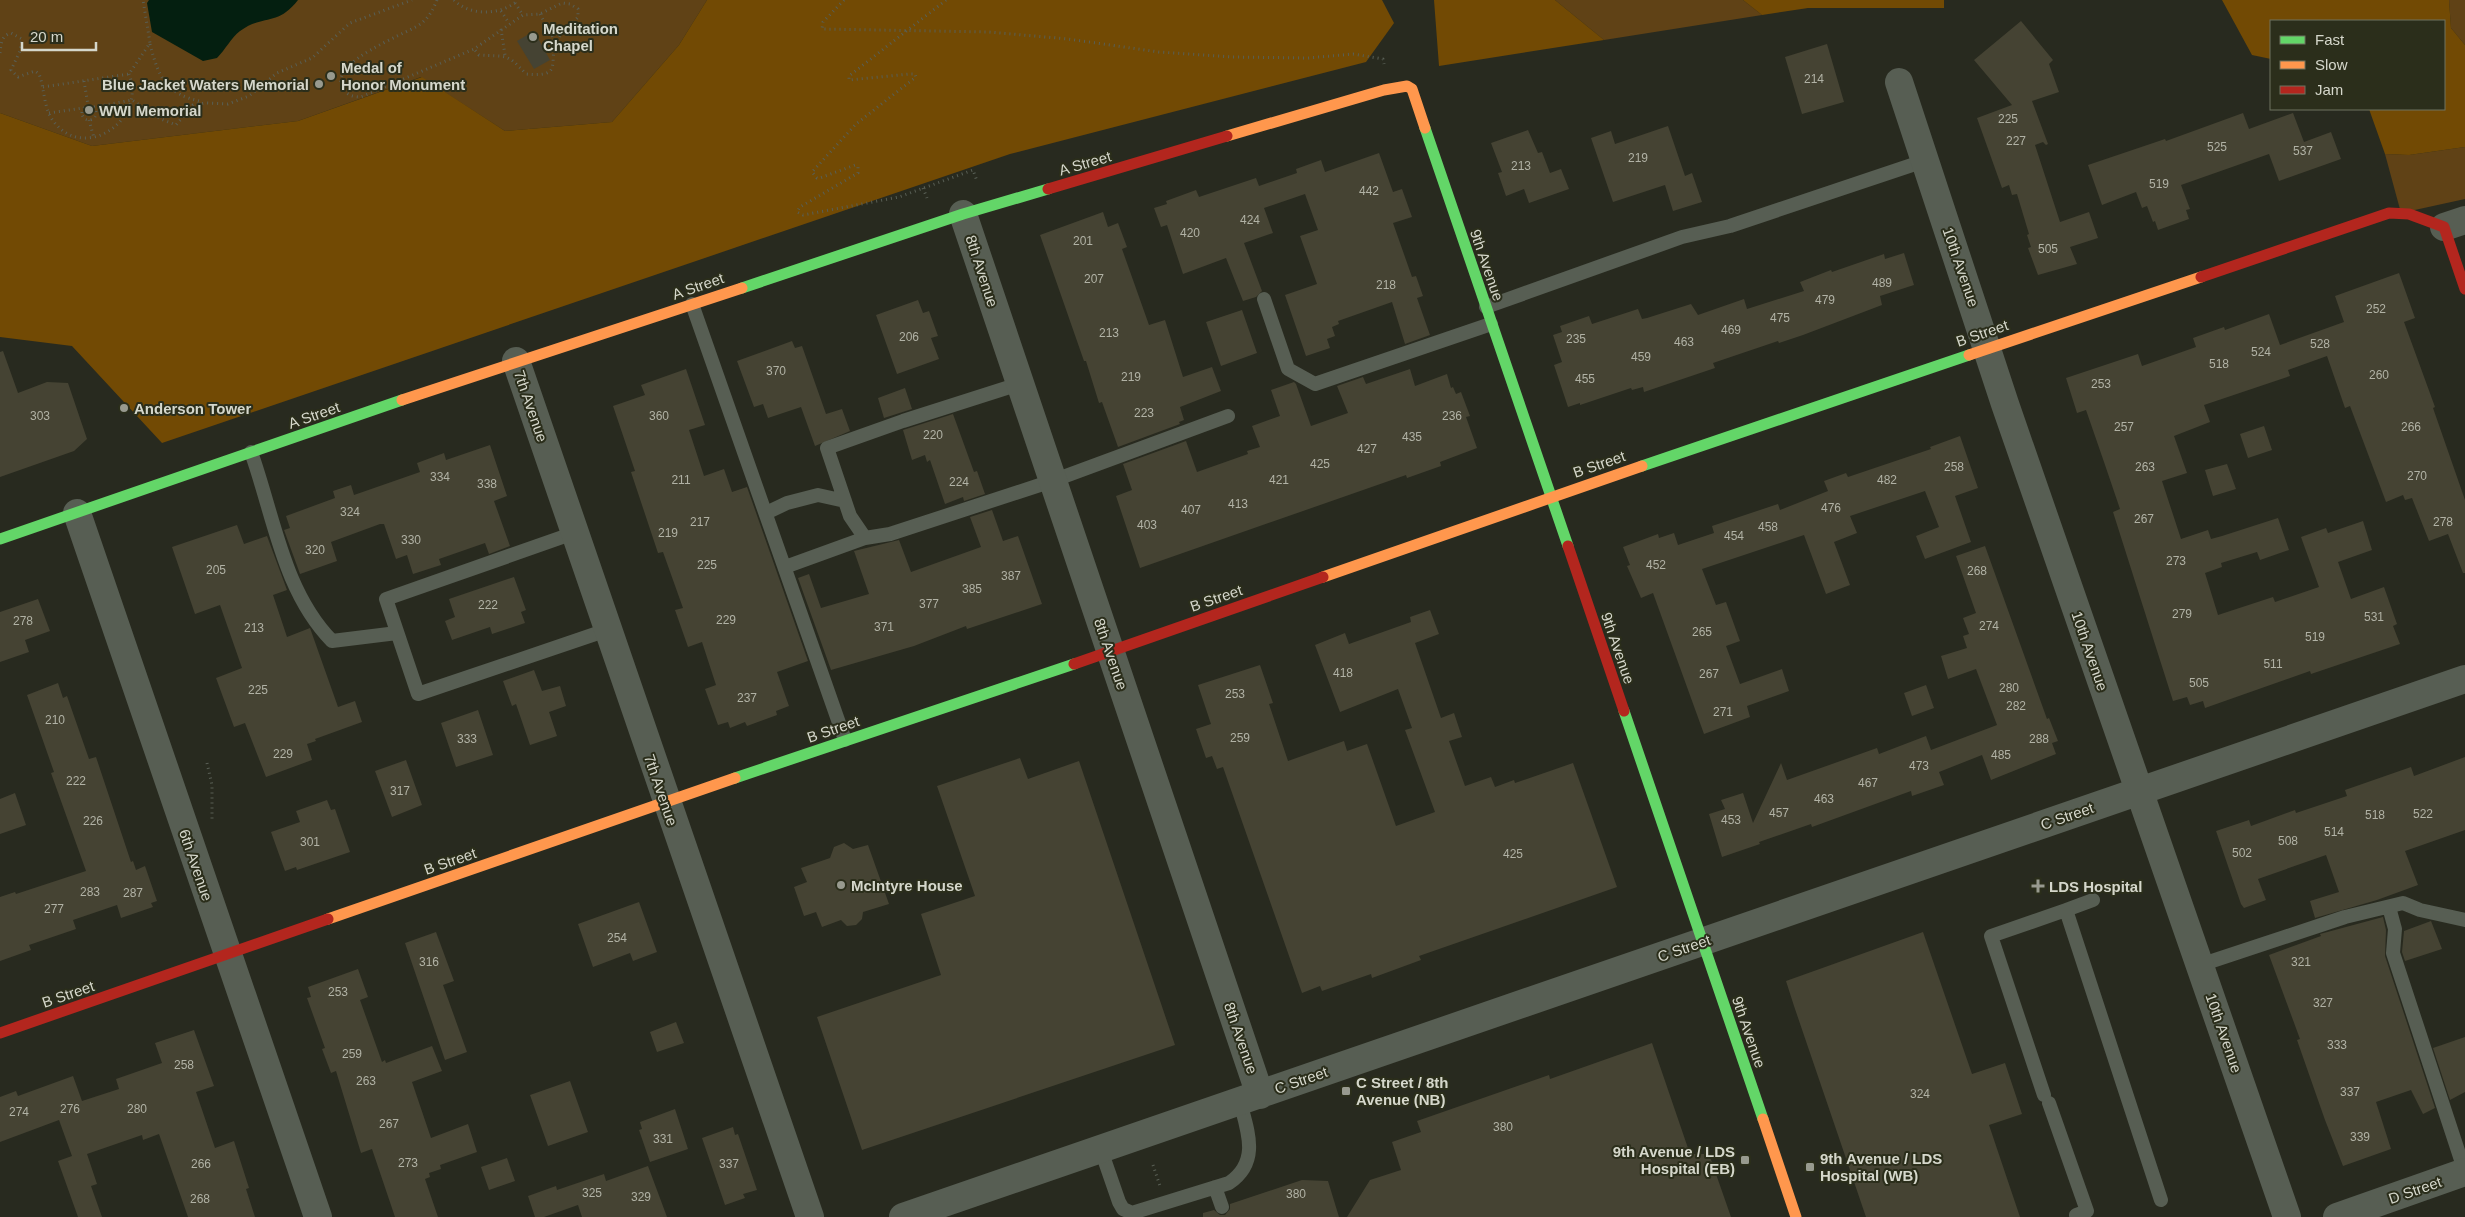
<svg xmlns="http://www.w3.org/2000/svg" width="2465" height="1217" font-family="Helvetica,sans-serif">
<rect width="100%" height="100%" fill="#282a1f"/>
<path fill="#604216" d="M0,0h707l-28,45 -67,77 -107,9 -84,-54 -123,44 -206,25 -92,-33z
M1555,0h188l19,15 -158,25z
M2449,0h16v45l-14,-17z
M2465,147v52l-64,14 -16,-59 24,1z"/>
<path fill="#724a04" d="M707,0h675l12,23 -28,39 -356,92 -848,289 -90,-97 -72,-9v-224l92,33 206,-25 124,-44 83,54 107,-9 67,-77z
M1434,0h121l49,40 -165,26z
M1743,0h201v8h-136l-46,7z
M2222,0h227l2,28 14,17v102l-56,8 -24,-1 -16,-45h75v-88h-173v38l-19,-4z"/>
<path fill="#041f10" d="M149,0h149c-21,27 -35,14 -58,31 -9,7 -15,19 -23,27l-14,3 -51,-29 -5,-29z"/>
<path fill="#454333" d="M2021,21l32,39 -4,4 10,28 -27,9 16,43 -2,1 -3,-3 -8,3 25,77 29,-10 9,26 -28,9 7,17 -39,11 -10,-27 3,-1 -4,-12 2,-1 -12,-40 -5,1 -3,-10 -7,3 -25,-70 35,-13 -38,-45z
M534,31l16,29 -16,9 -17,-28z
M1827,44l17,58 -42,12 -17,-57z
M2243,113l6,16 44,-16 11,29 27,-10 10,27 -62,22 -10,-27 -88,31 9,24 -4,1 3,9 -31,11 -3,-9 -2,1 -6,-16 -5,2 -6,-16 -34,13 -14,-40 77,-26 1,2z
M1668,126l17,50 7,-3 10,29 -29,9 -8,-26 -52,17 -22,-64 20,-7 4,13z
M1528,130l10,23 4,-1 8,21 11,-4 8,20 -40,14 -5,-14 -18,7 -8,-23 4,-1 -11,-29z
M1379,153l14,39 9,-3 10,28 -19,6 19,54 4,-1 7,20 -6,2 13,37 -25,9 -13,-42 -54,19 1,3 -7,3 3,9 -8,3 3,9 -24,8 -21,-61 32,-11 -17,-48 18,-6 -13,-36 -41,14 9,25 -29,10 18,48 -6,6 -13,4 -17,-43 -43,16 -16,-49 -6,2 -7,-19 13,-4 -1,-3 30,-11 3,7 57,-19 3,8 38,-13 -1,-4 25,-9 4,12z
M1103,212l5,15 10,-4 9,24 -5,2 27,76 16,-5 18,57 29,-10 9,24 -41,16 4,13 -5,2 1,2 -62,23 -16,-45 -3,1 -13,-42h-2l-44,-126z
M1904,253l10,32 -34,11 2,9 -79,30 -24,8 -1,-2 -65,22 2,5 -71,24 -1,-5 -11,3 -1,-2 -51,17v-2l-12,4 -14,-42 8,-3 -9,-27 9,-3 -2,-6 29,-10 3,8 46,-15 4,10 5,-1 44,-14 7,11 46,-16 3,10 57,-18 -4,-9 31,-12 1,2 52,-18 1,5z
M2399,273l16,45 -11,4 31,85 -2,1 32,92v73h-2l-15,-39 -19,7 -17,-43 -7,2 -2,-5 -17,7 -36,-96 -5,2 -18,-52 -39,14 2,6 -86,29 6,17 -36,14 13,37 -25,8 19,58 27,-9 3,9 11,-3 56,-18 11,32 -29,10 -3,-8 -36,11 1,4 -17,6 13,42 55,-18 2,5 44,-15 -18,-50 25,-9 2,5 35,-12 9,29 -34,12 13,37 33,-12 13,37 -4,2 7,18 -89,30 -1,-3 -105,37 -2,-7 -13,4 -3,-8 -14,4 -60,-189 7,-3 -16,-47 -18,-52 -9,3 -11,-35 72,-24 4,12 54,-19 -3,-9 31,-11 1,3 44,-16 11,31 64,-23 -9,-26z
M918,300l5,13 6,-2 9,25 -7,2 8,21 -42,15 -21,-59z
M1242,310l15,43 -36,13 -15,-44z
M792,341l3,7 7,-2 24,68 16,-5 8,22 -35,15 -14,-39 -33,11 -5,-14 -9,3 -17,-46z
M3,351l15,42 29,-11 21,1 19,56 -13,12 -74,26v-125z
M686,369l19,56 -16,5 15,46 20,-7 8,23 15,-5 61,174 -31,11 12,34 -13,5 1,4 -30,11 -2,-4 -15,6 -2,-6 -10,3 -13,-36 11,-4 -14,-43 -14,5 -13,-37 8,-2 -20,-56 -5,1 -27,-81 4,-1 -22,-65 32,-11 -4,-10z
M1410,369l5,17 32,-12 4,14 2,-1 3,7 5,-2 9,24 -4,1 11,31 -37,14 1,4 -34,12 -1,-3 -266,93 -24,-72 16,-6 -9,-26 63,-23 11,31 51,-18 -1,-3 13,-4 -8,-21 28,-10 -9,-26 23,-8 2,2 15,42 37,-13 -11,-27 26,-9 3,7z
M905,388l7,21 -28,9 -6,-20z
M953,414l21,58 3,-1 8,23 -21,7 -1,-4 -18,7 -15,-44 -3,2 -2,-7 -13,5 -9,-30z
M2264,426l8,24 -24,8 -8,-24z
M1960,436l18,52 -23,8 16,46 -46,17 -9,-23 23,-9 -14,-36 -75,25 7,17 -23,9 16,43 -24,9 -22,-59 -102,34 14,36 10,-3 14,39 -14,5 14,38 42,-15 7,22 -42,15 3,11 -46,17 -51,-141 -12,5 -14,-32 3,-1 -7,-18 35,-13 1,4 15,-5 4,12 36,-12 -2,-7 66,-22 2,6 48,-19 -4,-10 22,-8 2,4 83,-28 -1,-2z
M490,445l17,51 -13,5 16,45 -21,8 -4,-11 -46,16 2,6 -28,9 -6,-19 -11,4 -12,-35h-4l-49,18 6,19 -37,13 -16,-44 6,-2 -4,-12 49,-18 -2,-7 18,-6 3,10 66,-23 -3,-9 27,-10 2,7z
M2227,464l9,25 -23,7 -8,-26z
M992,510l11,31 15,-5 24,68 -75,25 -1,-3 -52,20 -83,24 -33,-92 11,-4 12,34 48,-14 -15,-43 45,-11 12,32 70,-25 -11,-30z
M237,525l7,19 23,-8 20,54 -14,5 14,42 23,-9 28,79 17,-6 7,21 -47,17 1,2 -9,3 5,16 -46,17 -21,-54 -11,4 -18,-49 26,-10 -22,-63 -25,9 -23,-67z
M1985,546l62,173 2,-1 9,23 -6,2 4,11 -65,26 -9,-25 -43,17 5,13 -32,11 -1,-5 -99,36 -1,-3 -52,18 1,2 -38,13 -13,-43 16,-5 -4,-9 22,-7 10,30 28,-60 6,17 90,-32 2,6 47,-18 5,14 66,-25 -21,-56 -28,10 -7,-23 26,-8 -4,-12 6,-2 -6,-16 13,-5 -20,-57z
M514,577l12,33 -5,2 4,11 -33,11 -2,-7 -38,13 -7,-19 10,-4 -6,-18z
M38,599l12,32 -25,9 4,12 -29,10v-50z
M1430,610l9,24 -24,9 26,75 13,-5 8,24 -13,4 16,45 26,-9 4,10 19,-7 1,3 58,-20 44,124 -198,69 2,4 -49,18 -1,-4 -49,17 -2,-5 -18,7 -79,-226 -6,2 -5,-13 -6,2 -10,-29 15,-5 -13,-39 62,-20 13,38 -4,1 19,57 56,-20 3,10 20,-7 29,82 39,-14 -30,-82 7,-2 -14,-39 -58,23 -25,-67 30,-12 4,11 62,-22 -1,-5z
M534,670l8,21 18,-5 6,20 -17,6 8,24 -27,9 -14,-41 -4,2 -9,-25z
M58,683l5,15 4,-2 22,63 7,-2 35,105 2,-1 3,9 9,-4 12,35 -6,2 2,4 -32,11 -4,-13 -44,15 3,9 -47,16 2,5 -31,11v-64l15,-5 1,2 70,-23 -35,-98 3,-1 -27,-77z
M1926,685l8,23 -22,8 -8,-23z
M478,710l15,45 -37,12 -15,-44z
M2465,757v73l-60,21 13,34 -41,15 -62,18 -5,-17 29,-9 -13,-37 -68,24 8,21 -22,8 -3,-4 -25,-73 33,-11 2,6 44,-16 1,3 51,-17 -2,-6 66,-23 3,9z
M1020,758l8,21 51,-18 96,284 -313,105 -45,-133 124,-42 -20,-61 54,-18 -38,-110z
M406,760l16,45 -30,12 -17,-46z
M15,793l11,32 -26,9v-35z
M327,800l4,10 4,-1 15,43 -53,18 -1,-3 -11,4 -14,-39 29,-10 -4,-11z
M844,843l9,6 15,-4 21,59 -26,8 -1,7 -6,6 -9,1 -6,-6 -19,7 -6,-15 -12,4 -10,-29 13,-5 -6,-14 29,-10 4,-11z
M639,902l18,50 -24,9 -3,-8 -37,14 -15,-43z
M2383,917l3,13 -1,26 50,152 -12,6 -12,-24 -35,12 15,47 -48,17 -18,-46 -28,-80 3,-1 -31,-84 52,-19 -1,-2z
M2431,921l11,28 -37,12 -3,-9 2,-21z
M436,932l18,49 -11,4 24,67 -22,8 -40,-117z
M1923,932l49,142 33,-11 17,51 -33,11 31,92h-154l-72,-211 -8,-25z
M358,969l10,28 -8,3 22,62 3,-2 1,3 46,-17 10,25 -30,11 19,56 37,-14 9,28 -37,13 1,4 -12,4 1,4 -5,2 13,38h-43l-23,-68 -11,4 -25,-82 -5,2 -9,-24 3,-1 -18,-50 4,-1 -3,-10z
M676,1022l8,21 -27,9 -7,-20z
M194,1030l20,56 -18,6 19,56 19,-7 15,47 -3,1 9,28h-67l-29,-83 -16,6 -1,-5 -55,19 10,30 -6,2 11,31h-24l-20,-56 14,-5 -13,-36 -59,22v-45l16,-6 2,5 55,-20 9,25 37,-12 -3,-10 46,-16 -7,-20z
M2465,1037v55l-15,8 -17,-52z
M1652,1043l38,111h19l22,63h-384l23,-37 31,-10 -9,-28 29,-10 -4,-11 132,-46 1,4z
M570,1081l18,51 -40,14 -18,-51z
M675,1109l13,40 -38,13 -11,-32 3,-1 -2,-7z
M733,1127l2,8 3,-1 19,56 -14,4 2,4 -20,7 -23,-67z
M507,1158l8,23 -26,9 -8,-23z
M648,1166l19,51h-85l-4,-12 -34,12h-9l-7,-21 28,-10 1,4 47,-16 2,7z
M1302,1180l26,1 11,36h-136v-4l11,-3 6,5h5l5,-6v-5z"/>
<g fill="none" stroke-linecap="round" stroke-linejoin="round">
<path stroke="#595f55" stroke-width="3" stroke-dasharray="1 4" stroke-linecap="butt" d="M437,0c-4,10 -9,19 -18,25 -16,10 -89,37 -77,62 4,8 11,10 19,10l113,-48 49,-34 17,-1 22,-11 8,1 8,5v8c-6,8 -17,14 -21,24 -10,20 8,37 -31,33 -20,-22 -20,-17 -47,-19l-5,-6
M454,0c16,17 49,15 64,0
M844,0l-21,22 -1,7 167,3 79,7 91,13 74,5 75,1 45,-4 30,5 1,5
M946,0l-97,76v4l60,-6h6l1,3 -60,47 -44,48 5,6h3l35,-13 3,2v6l-58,34 -3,5 6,3 96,-18 74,-27 4,11
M515,3l8,12
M501,11l8,12
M540,14l16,29
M501,29l4,26
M150,44c9,35 16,50 53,58
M0,53c1,-9 1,-17 11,-20l11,6 -2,12 -9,19 7,7 17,-6 4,3c6,15 4,34 15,48 31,40 93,-2 75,-48
M84,81l4,24
M43,87l86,-13 21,-31 -7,-43
M82 113a7 7 0 1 1 14 0a7 7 0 1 1-14 0Z
M94,107l38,-7 29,19 15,6 17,-20 13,-2 22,1 21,-8 28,-23 35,-15 38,-35 62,-23
M49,113l34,-5
M89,120l5,18
M923,188l4,10
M207,763l5,22v37
M1153,1165l7,21"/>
<path stroke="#575e53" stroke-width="14" d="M1264,299l24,70 27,15 176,-60
M692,304l153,436
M1486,307l196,-70 48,-11 194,-65
M251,452c23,64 32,139 81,189l65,-8
M766,513l21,-10 31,-8 27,6
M574,533l-188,66 32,95 189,-64
M865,538l-15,-22 -23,-68 76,-27 116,-37
M785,567l80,-29 25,-4 162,-53 176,-65
M2389,907l6,22 -2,24 72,219
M2066,910l27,-10
M2200,965l145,-48 58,-14 17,7 45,10
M2044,1095l-53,-159 75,-26 95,290
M2049,1103l38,108 -11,4 1,2
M1101,1150l18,52 4,7 9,4 97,-30c31,-21 19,-51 11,-81
M1215,1187l7,20"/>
<path stroke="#575e53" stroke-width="28" d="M1899,82l106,322 282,813
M963,214l297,881
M2444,227l21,-7
M516,361l294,856
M77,513l241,704
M903,1217l1562,-538
M2337,1217l128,-45"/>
<path stroke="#63d668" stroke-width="11" d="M1425,128l143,418
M742,288l221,-74 85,-25
M1642,466l327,-111
M0,539l402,-139
M1624,711l139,408
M735,778l339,-114"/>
<path stroke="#ff974d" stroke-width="11" d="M1227,136l157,-46 23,-4 5,3 13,39
M1969,355l232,-78
M402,400l340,-112
M1323,577l319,-111
M328,919l407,-141
M1763,1119l33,98"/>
<path stroke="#b3261e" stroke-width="11" d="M1048,189l179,-53
M2201,277l188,-64 20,1 35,13 21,62
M1568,546l56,165
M1074,664l249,-87
M0,1033l328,-114"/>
</g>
<g fill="#989a8f" stroke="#2b2e1b" stroke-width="2">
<circle cx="533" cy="37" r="5"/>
<circle cx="331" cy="76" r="5"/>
<circle cx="319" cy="84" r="5"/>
<circle cx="89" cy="110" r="5"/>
<circle cx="124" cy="408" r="5"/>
<circle cx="841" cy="885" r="5"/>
<path d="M2035.5 878.5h5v5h5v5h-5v5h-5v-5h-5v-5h5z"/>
<rect x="1341" y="1086" width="10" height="10" rx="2.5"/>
<rect x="1740" y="1155" width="10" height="10" rx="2.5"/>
<rect x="1805" y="1162" width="10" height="10" rx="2.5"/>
</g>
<g text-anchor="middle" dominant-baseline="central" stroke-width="4" stroke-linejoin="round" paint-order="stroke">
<g font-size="12" fill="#b1b2a5">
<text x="1814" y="79">214</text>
<text x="2008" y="119">225</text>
<text x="2016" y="141">227</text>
<text x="2217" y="147">525</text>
<text x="2303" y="151">537</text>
<text x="1638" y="158">219</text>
<text x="1521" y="166">213</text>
<text x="2159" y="184">519</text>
<text x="1369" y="191">442</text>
<text x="1250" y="220">424</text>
<text x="1190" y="233">420</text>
<text x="1083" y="241">201</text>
<text x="2048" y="249">505</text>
<text x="1094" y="279">207</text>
<text x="1882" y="283">489</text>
<text x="1386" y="285">218</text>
<text x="1825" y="300">479</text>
<text x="2376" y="309">252</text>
<text x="1780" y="318">475</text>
<text x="1731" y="330">469</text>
<text x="1109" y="333">213</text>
<text x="909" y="337">206</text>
<text x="1576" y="339">235</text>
<text x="1684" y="342">463</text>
<text x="2320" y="344">528</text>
<text x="2261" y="352">524</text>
<text x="1641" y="357">459</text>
<text x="2219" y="364">518</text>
<text x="776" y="371">370</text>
<text x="2379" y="375">260</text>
<text x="1131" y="377">219</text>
<text x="1585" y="379">455</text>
<text x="2101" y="384">253</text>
<text x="1144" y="413">223</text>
<text x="40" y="416">303</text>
<text x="659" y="416">360</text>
<text x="1452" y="416">236</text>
<text x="2124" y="427">257</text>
<text x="2411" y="427">266</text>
<text x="933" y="435">220</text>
<text x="1412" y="437">435</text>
<text x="1367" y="449">427</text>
<text x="1320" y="464">425</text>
<text x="1954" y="467">258</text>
<text x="2145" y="467">263</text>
<text x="2417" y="476">270</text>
<text x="440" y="477">334</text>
<text x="681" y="480">211</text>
<text x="1279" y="480">421</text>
<text x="1887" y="480">482</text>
<text x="959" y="482">224</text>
<text x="487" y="484">338</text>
<text x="1238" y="504">413</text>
<text x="1831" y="508">476</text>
<text x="1191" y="510">407</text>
<text x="350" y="512">324</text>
<text x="2144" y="519">267</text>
<text x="700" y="522">217</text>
<text x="2443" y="522">278</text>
<text x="1147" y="525">403</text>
<text x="1768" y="527">458</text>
<text x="668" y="533">219</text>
<text x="1734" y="536">454</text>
<text x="411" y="540">330</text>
<text x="315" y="550">320</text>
<text x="2176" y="561">273</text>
<text x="707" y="565">225</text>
<text x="1656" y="565">452</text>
<text x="216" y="570">205</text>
<text x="1977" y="571">268</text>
<text x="1011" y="576">387</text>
<text x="972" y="589">385</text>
<text x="929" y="604">377</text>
<text x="488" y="605">222</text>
<text x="2182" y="614">279</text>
<text x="2374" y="617">531</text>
<text x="726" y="620">229</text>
<text x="23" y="621">278</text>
<text x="1989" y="626">274</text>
<text x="884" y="627">371</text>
<text x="254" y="628">213</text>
<text x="1702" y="632">265</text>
<text x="2315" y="637">519</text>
<text x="2273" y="664">511</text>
<text x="1343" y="673">418</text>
<text x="1709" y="674">267</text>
<text x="2199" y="683">505</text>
<text x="2009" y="688">280</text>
<text x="258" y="690">225</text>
<text x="1235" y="694">253</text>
<text x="747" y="698">237</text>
<text x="2016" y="706">282</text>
<text x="1723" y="712">271</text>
<text x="55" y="720">210</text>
<text x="1240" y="738">259</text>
<text x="467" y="739">333</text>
<text x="2039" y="739">288</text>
<text x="283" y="754">229</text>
<text x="2001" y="755">485</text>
<text x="1919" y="766">473</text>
<text x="76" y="781">222</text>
<text x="1868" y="783">467</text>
<text x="400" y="791">317</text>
<text x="1824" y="799">463</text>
<text x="1779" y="813">457</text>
<text x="2423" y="814">522</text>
<text x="2375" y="815">518</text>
<text x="1731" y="820">453</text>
<text x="93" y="821">226</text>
<text x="2334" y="832">514</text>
<text x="2288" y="841">508</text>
<text x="310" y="842">301</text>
<text x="2242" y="853">502</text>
<text x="1513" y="854">425</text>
<text x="90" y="892">283</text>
<text x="133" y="893">287</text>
<text x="54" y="909">277</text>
<text x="617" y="938">254</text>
<text x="429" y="962">316</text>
<text x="2301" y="962">321</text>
<text x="338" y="992">253</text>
<text x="2323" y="1003">327</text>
<text x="2337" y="1045">333</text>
<text x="352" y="1054">259</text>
<text x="184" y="1065">258</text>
<text x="366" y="1081">263</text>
<text x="2350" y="1092">337</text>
<text x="1920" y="1094">324</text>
<text x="70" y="1109">276</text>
<text x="137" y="1109">280</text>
<text x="19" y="1112">274</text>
<text x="389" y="1124">267</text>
<text x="1503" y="1127">380</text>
<text x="2360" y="1137">339</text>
<text x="663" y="1139">331</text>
<text x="408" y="1163">273</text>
<text x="201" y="1164">266</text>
<text x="729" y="1164">337</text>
<text x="592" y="1193">325</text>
<text x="1296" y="1194">380</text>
<text x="641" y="1197">329</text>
<text x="200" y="1199">268</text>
</g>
<g font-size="15" font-weight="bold" fill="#d5d7cb" stroke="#2b2e1b" text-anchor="start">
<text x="543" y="28">Meditation<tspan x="543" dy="17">Chapel</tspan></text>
<text x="341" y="67">Medal of<tspan x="341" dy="17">Honor Monument</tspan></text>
<text x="309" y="84" text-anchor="end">Blue Jacket Waters Memorial</text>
<text x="99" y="110">WWI Memorial</text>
<text x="134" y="408">Anderson Tower</text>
<text x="851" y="885">McIntyre House</text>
<text x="2049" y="886">LDS Hospital</text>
<text x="1356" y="1082">C Street / 8th<tspan x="1356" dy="17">Avenue (NB)</tspan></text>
<text x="1735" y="1151" text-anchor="end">9th Avenue / LDS<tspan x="1735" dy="17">Hospital (EB)</tspan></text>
<text x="1820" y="1158">9th Avenue / LDS<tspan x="1820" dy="17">Hospital (WB)</tspan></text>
</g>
<g font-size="15" fill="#d5d7cb" stroke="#2b2e1b">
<text transform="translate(1085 163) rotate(-16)">A Street</text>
<text transform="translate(1487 265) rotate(71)">9th Avenue</text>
<text transform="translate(1961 267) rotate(71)">10th Avenue</text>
<text transform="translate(982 271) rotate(72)">8th Avenue</text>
<text transform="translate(698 286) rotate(-19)">A Street</text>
<text transform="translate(1982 333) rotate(-19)">B Street</text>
<text transform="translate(531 406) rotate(71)">7th Avenue</text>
<text transform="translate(314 415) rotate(-19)">A Street</text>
<text transform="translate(1599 464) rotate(-19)">B Street</text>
<text transform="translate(1216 598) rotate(-19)">B Street</text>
<text transform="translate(1618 648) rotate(71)">9th Avenue</text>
<text transform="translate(2090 651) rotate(71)">10th Avenue</text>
<text transform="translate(1111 654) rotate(71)">8th Avenue</text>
<text transform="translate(833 729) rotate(-19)">B Street</text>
<text transform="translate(661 790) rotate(71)">7th Avenue</text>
<text transform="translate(2067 816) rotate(-19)">C Street</text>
<text transform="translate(450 861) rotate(-19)">B Street</text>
<text transform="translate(196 865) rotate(71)">6th Avenue</text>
<text transform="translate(1684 948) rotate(-19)">C Street</text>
<text transform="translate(68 994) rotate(-19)">B Street</text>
<text transform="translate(1749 1032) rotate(71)">9th Avenue</text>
<text transform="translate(2224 1033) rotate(71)">10th Avenue</text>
<text transform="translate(1241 1038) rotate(71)">8th Avenue</text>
<text transform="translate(1301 1080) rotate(-19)">C Street</text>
<text transform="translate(2415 1190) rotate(-19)">D Street</text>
</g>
</g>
<rect x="2270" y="20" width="175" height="90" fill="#2b2e1b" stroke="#6f7261"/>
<rect x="2280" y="36" width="25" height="8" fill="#63d668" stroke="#6f7261"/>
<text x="2315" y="45" font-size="15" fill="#d5d7cb">Fast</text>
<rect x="2280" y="61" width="25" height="8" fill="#ff974d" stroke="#6f7261"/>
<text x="2315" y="70" font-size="15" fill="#d5d7cb">Slow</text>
<rect x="2280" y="86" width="25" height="8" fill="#b3261e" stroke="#6f7261"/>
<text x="2315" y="95" font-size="15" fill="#d5d7cb">Jam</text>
<path d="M22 42v8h74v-8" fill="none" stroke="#d5d7cb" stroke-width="2.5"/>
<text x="30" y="42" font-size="15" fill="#d5d7cb" stroke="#2b2e1b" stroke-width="4" paint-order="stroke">20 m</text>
</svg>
